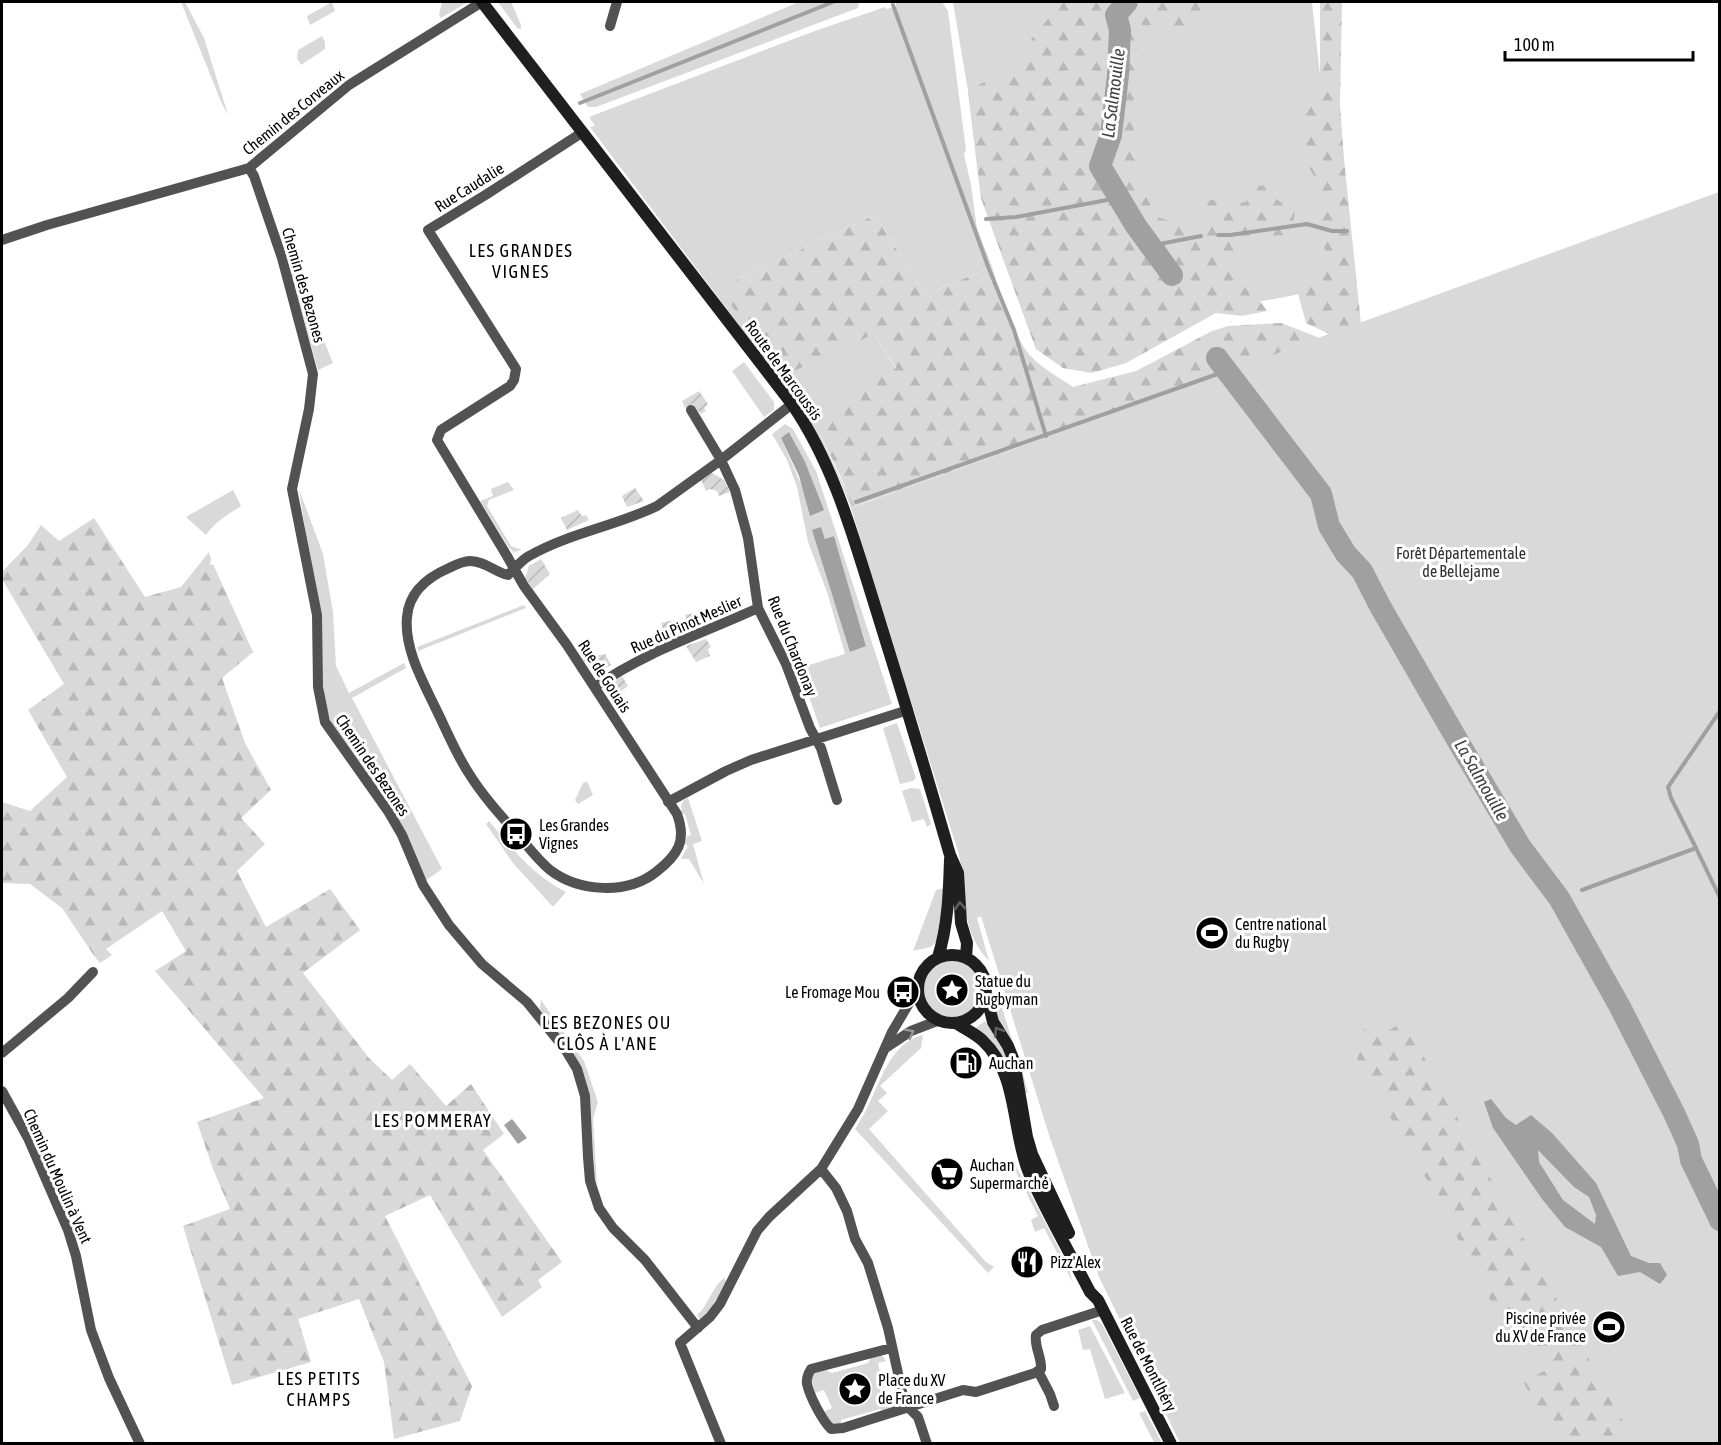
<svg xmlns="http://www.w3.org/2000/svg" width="1721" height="1445" font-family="'Asap Condensed',sans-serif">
<defs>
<pattern id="forest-firs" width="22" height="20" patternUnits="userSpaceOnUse" patternTransform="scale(1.5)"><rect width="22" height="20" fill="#d9d9d9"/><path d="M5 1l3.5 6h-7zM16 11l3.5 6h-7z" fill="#b8b8b8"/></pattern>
<pattern id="garden-furrows" width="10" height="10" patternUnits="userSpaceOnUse" patternTransform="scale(1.5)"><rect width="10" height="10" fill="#d9d9d9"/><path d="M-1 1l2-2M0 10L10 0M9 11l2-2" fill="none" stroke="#b8b8b8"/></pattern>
</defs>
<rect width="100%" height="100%" fill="#fff"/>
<path fill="#d9d9d9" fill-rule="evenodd" d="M181,2h4l19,36 24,77 -6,-11z
M332,2l3,9 -25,14 -3,-9z
M442,2h26l-27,16 -2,-3z
M498,2h13l10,23v4l-4,-1z
M799,2h60l-1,6 -262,99h-8l-8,-13z
M901,2h41l6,9 18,139 -2,4 7,31 6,43 15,39 -67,28 -50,-80 -148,69 -7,6 154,44 22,35 -85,47 43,91 865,-315v1251h-539l-81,-166 -50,-142 -68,-219 -4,2 12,43c-30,-32 -22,-66 -30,-106l-108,-347c-14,-37 -31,-74 -54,-106l-207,-275 5,-1 -6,-9 223,-85 73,-25 1,2 10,-2v-4z
M953,2h359l30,275 -47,18 -91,17 -124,59 -44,-22 -55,-151 -13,-107z
M322,36l3,6v7l-24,16 -4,-7 1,-8z
M294,267l39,96 -15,7 -28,-99z
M744,362l30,40v8l-10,7 -32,-46z
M785,424l8,5 23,42 76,233 -72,24 -21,-60 46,-14 -18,-62 -19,-50 -11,-55 -10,-27 -15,-26zM790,433l25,54 -12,2 -22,-51zM821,527l4,12 9,-3 32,109 -15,7z
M508,482l6,8 -25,10 -2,6 24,40 11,4 -8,2 -5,-4 -29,-47 13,-5 -2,-7z
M299,489l24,65 10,58 3,54 13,27 55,-30 2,5 -54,30 90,171 -17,12 -93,-156 -7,-22 -17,-154z
M233,490l8,16c-14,9 -26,16 -35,29l-20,-18z
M524,605l2,3 -108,43 -1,-4z
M897,723l19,55 -3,3 -13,3 -17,-56z
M587,781l6,14 -15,9 -3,-4 8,-17z
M910,788l10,1 11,35 -4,3 -3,-8 -12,3 -10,-31z
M688,798l14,43 -9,3 11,40 -15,-25h-8l7,-13 -3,-2 2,-8 4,-1 -6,-21h-3l-1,-9 3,-5z
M489,821c23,28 44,54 77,71l-13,15 -40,-44 -27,-39z
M945,888c-2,13 -1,49 -13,58 -4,3 -13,3 -19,5l23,-61z
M924 989a28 28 0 1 1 56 0a28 28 0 1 1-56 0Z
M997,992l29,92 2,9h-3l-31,-86z
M541,1000l30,43h-6l-2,-2 -23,-32z
M985,1021c16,23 24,32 27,60l-38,-52z
M923,1035l-2,13 -41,38 7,7 -9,8 10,10 -19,18 117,133 8,5 -6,6 -133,-144c5,-8 10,-16 14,-25 12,-25 23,-62 54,-69z
M576,1050l8,11 14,41 -5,17 4,66 -4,-7 -19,-124v-3z
M1014,1162l50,97h2l7,24 -29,-55 -9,4 -4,-12 7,-4 -26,-52z
M724,1278l3,5 -19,30 -7,8 -4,-6c12,-10 14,-27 27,-37z
M1092,1320h5l5,4 38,74 -7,3z
M1090,1326l35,67 -20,6 -15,-50 -7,1 -5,-20z
M882,1355l4,6 -8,2 6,25 2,-1 3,16 8,-2 -2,5 -11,6 -4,-3 -39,11 1,5 -10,1 -9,-14 9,-4 -8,-18 -9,3 -4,-15 3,-5 12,-3 6,3 36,-10 3,-6z
M1145,1411l17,32 -8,-1 -15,-29z"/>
<path fill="url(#forest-firs)" d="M1062,2h148l-21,25 -50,-2 3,35 -9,42 2,75 22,40 33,10 17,-7 -3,-18 27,-7 4,8 11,-1 5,-13 12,-4 17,17 15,9 -3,21 -5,3 -39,3 -10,15 2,29 15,12 12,17 -25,5 -26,-3 -90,50 -34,10 -29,-5 -27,-19 -55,-151 -13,-107 38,-21z
M1320,2h22l-2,102 4,55 17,165 -32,10 -23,-11 -11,-40 32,-17 -6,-43 1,-32 -14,-26 -3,-58 15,-26z
M875,215l50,80 67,-28c7,25 19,59 33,82 11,16 32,27 48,38l63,-16 76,-40 16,-5 53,-3 39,15 -467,169 -13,-32 -29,-59 85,-48 -22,-34 -91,42 -63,-86 7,-6z
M94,518l51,79 36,-10 28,-35 2,7 -1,6 3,-1 40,88 -31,26 23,65 26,47 -30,28 24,26 -28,27 29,56 64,-38 30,41 -57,43 66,85 23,22 18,-16 36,42 25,-22 33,50 -21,16 79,112 -24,18 4,7 -40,30 -72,-122 -45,21 87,170 -12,35 -66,18 -10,-77 -25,-63 -61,20 13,43 -79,23 -49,-159 47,-17 -17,-40 -16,-47 67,-24 -109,-127 31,-20 -24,-40 -56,38 6,6 -12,8 -5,-6 -33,-49 -32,-24 -28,-1v-81l28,9 37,-34 -39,-67 36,-26 -62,-105v-7l26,-27 13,-20 18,16z
M1383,1016l6,14 16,-8 230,421h-80l-32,-62 26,-12 -36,-31 -24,-40 -68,-129 -64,-108 7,-32z"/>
<path fill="url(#garden-furrows)" d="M699,391l9,13 -4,4 2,3 -5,3 -9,-10 -7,4 -3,-7z
M712,473l12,7 6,12 -11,4 -2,-5 -7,-2 -4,2 -5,-11z
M635,488l9,13 -17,6 -5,-11z
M578,510l4,6 4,-1 3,5 -22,10 -6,-12z
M541,559l9,15 -17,15 -8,-11 4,-12z
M699,612l1,4 4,-1 3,7 -18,7 -4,-14z
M675,620l1,5 6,1 1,5 -17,6 -5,-14z
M706,639l5,8 -3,2 2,7 -14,6 -10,-16z
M605,654l6,11c-13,8 -20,6 -29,-7l4,-3 4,2z
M622,676l6,10 -11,8 2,4 -7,4 -3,-13 6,-9z"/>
<path fill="#a0a0a0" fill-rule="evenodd" d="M789,432l16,30 19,48 -14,6 -11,-40 -18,-38z
M821,527l4,12 9,-3 32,110 -16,6 -38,-122z
M1491,1099l15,19 10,7 15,-10 21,18 44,50 35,73 18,7h11l7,12 -7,9 -20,-12 -22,4 -17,-29 -36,-20 -23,-28 -49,-71 -9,-26zM1538,1150l36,37 15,10 7,18 -1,9 -32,-24 -24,-38z
M512,1119l15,19 -9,6 -14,-19z"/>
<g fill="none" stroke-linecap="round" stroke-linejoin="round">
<path stroke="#a0a0a0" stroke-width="4" d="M893,5l96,264 25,61 32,106
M580,103l253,-101
M986,219l30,-2 102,-19
M1218,235h12l77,-11 25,7h15
M1149,246l52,-10
M856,502l370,-131
M1696,848l24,50
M1582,890l114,-42 -25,-50 -3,-11 52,-76
M1559,898l4,-3"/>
<path stroke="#a0a0a0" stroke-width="22" d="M1127,2l-11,13 4,15 -2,45 -7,60 -11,31 36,60 36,49
M1217,358l104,136 8,32 17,28 16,17 18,35 79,137 61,103 39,52 61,109 54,106 14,31 3,16 29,60"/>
<path stroke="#525252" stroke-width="10" d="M610,26l7,-24
M583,132l-96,62 -59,36 88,139 -2,11 -4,6 -69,44 -4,10 70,116 17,30 43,59 110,169c10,27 1,41 -21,58 -29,23 -77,20 -106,-2 -12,-10 -21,-22 -31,-34 -18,-20 -37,-41 -51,-64 -13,-20 -22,-43 -33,-65 -13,-27 -31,-59 -28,-90 2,-25 21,-40 42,-49 6,-3 14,-7 21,-7 15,0 25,11 38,14 7,-6 13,-15 21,-19 40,-23 87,-30 128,-50l64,-46 71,-56
M249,168l5,8 28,82 31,116 -4,35 -17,80 25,126 1,72 7,35 63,89 14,24 21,50 26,40 33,39 45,38 38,47 12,20 8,27 3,61 2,24 9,27 14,20 32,32 53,68
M2,240l45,-15 202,-57 100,-83 133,-83
M691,410l30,50 14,30 13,48 10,70 28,56 24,64 11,20 16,52
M595,687c49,-35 109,-54 163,-79
M668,802l58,-31 25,-11 157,-50
M887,1047l24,-16 26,-10
M2,1053l66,-55 25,-26
M2,1091l26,47 40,92 8,26 15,74 18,48 31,66
M821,1169l15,19 11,23 8,28 13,24 20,65 15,68 6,12 9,9 9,27
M891,1348l-80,21c-3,5 -5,9 -4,15 3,13 15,36 24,45l12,-1 120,-38 13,2 59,-19 6,-4c1,-12 -7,-22 -5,-34l6,-5 61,-20
M1038,1371l12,23 4,12
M721,1444l-41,-101 30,-26 10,-13 37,-73 12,-14 52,-48 37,-60 34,-77 25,-42"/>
<path stroke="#1f1f1f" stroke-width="12" d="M482,2l310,402c42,61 61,132 83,202 26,83 51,166 75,249l8,18 3,50 6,20 -1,15
M918 989a34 34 0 1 1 68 0a34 34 0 1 1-68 0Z
M938,957c10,-31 11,-65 12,-98
M986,994l7,28 15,24 6,15 13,76 5,17 37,79
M956,1023c9,6 20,11 27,18 36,34 28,89 46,132 18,41 41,80 61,119l8,8 73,144"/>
</g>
<defs><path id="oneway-chevron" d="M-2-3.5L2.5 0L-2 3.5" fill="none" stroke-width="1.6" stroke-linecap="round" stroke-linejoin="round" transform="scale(1.5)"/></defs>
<g stroke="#626262">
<use href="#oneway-chevron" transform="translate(960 906) rotate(-94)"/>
<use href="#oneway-chevron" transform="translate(998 1031) rotate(-122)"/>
</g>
<use stroke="#979797" href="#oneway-chevron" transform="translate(910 1033) rotate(-27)"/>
<defs>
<symbol id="bus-disc" viewBox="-11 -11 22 22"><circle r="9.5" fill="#000" stroke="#fff"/><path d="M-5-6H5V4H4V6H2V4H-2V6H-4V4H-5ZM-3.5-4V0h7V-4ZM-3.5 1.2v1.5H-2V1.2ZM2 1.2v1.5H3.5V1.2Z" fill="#fff"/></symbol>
<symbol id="stadium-disc" viewBox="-11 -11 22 22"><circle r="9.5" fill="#000" stroke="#fff"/><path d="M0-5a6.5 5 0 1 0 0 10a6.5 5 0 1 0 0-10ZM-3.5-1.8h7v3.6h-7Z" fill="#fff"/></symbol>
<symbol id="sight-disc" viewBox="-11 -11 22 22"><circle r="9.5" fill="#000" stroke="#fff"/><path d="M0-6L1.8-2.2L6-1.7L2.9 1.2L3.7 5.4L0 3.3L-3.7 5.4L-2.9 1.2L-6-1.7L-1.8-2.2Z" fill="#fff"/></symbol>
<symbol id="fuel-disc" viewBox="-11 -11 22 22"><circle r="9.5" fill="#000" stroke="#fff"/><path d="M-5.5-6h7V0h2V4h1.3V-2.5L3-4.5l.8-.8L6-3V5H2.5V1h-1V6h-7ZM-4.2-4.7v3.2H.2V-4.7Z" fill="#fff"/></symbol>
<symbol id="supermarket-disc" viewBox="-11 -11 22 22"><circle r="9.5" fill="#000" stroke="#fff"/><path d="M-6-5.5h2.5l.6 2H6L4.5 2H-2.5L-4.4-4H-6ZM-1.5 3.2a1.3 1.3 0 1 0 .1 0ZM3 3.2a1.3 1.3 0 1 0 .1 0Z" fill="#fff"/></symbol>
<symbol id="restaurant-disc" viewBox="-11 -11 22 22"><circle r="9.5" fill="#000" stroke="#fff"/><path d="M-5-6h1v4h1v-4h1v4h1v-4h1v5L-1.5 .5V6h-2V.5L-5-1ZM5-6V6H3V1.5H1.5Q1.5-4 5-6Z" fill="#fff"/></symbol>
</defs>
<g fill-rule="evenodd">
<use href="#bus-disc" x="497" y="815" width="38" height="38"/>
<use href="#stadium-disc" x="1193" y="914" width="38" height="38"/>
<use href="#sight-disc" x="933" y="971" width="38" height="38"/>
<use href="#bus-disc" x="884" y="973" width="38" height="38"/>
<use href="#fuel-disc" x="947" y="1044" width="38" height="38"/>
<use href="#supermarket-disc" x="928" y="1155" width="38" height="38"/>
<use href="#restaurant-disc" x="1008" y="1243" width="38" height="38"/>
<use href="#stadium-disc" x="1590" y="1308" width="38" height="38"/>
<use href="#sight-disc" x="836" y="1370" width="38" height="38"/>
</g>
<g text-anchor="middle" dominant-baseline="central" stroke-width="6" stroke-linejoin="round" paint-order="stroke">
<g font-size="16" fill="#000" stroke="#fff">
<text transform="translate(293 112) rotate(-39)">Chemin des Corveaux</text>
<text transform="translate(469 187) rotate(-32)">Rue Caudalie</text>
<text transform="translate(304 285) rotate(74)">Chemin des Bezones</text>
<text transform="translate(784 370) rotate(54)">Route de Marcoussis</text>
<text transform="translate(686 624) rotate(-24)">Rue du Pinot Meslier</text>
<text transform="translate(793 646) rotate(68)">Rue du Chardonay</text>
<text transform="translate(605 676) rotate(57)">Rue de Gouais</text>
<text transform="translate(373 765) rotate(56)">Chemin des Bezones</text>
<text transform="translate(58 1176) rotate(66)">Chemin du Moulin à Vent</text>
<text transform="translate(1149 1364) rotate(63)">Rue de Montlhéry</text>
</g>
<g font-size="16" fill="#303030" stroke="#fff">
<text x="1461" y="553">Forêt Départementale<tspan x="1461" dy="18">de Bellejame</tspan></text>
</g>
<g font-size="16" fill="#000" stroke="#fff" text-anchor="start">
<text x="539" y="825">Les Grandes<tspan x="539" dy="18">Vignes</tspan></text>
<text x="1235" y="924">Centre national<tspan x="1235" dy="18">du Rugby</tspan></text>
<text x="975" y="981">Statue du<tspan x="975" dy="18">Rugbyman</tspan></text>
<text x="880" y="992" text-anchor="end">Le Fromage Mou</text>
<text x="989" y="1063">Auchan</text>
<text x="970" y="1165">Auchan<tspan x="970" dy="18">Supermarché</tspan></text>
<text x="1050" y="1262">Pizz'Alex</text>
<text x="1586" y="1318" text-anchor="end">Piscine privée<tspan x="1586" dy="18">du XV de France</tspan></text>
<text x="878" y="1380">Place du XV<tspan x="878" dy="18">de France</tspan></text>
</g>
<g font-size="18" font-style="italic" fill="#414141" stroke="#fff">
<text transform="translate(1113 93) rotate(-83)">La Salmouille</text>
<text transform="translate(1482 780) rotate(60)">La Salmouille</text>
</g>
<g font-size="18" letter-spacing="1.5" fill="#000" stroke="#fff">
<text x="521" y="250">LES GRANDES<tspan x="521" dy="21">VIGNES</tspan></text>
<text x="607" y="1022">LES BEZONES OU<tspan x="607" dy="21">CLÔS À L'ANE</tspan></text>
<text x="433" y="1120">LES POMMERAY</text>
<text x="319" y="1378">LES PETITS<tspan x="319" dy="21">CHAMPS</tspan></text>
</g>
</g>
<rect width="1721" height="1445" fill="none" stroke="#000000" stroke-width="6"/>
<path d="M1505 51v9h188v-9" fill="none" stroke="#000000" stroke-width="3"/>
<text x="1514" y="51" font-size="18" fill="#000000" stroke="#ffffff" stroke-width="4.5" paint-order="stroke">100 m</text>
</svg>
